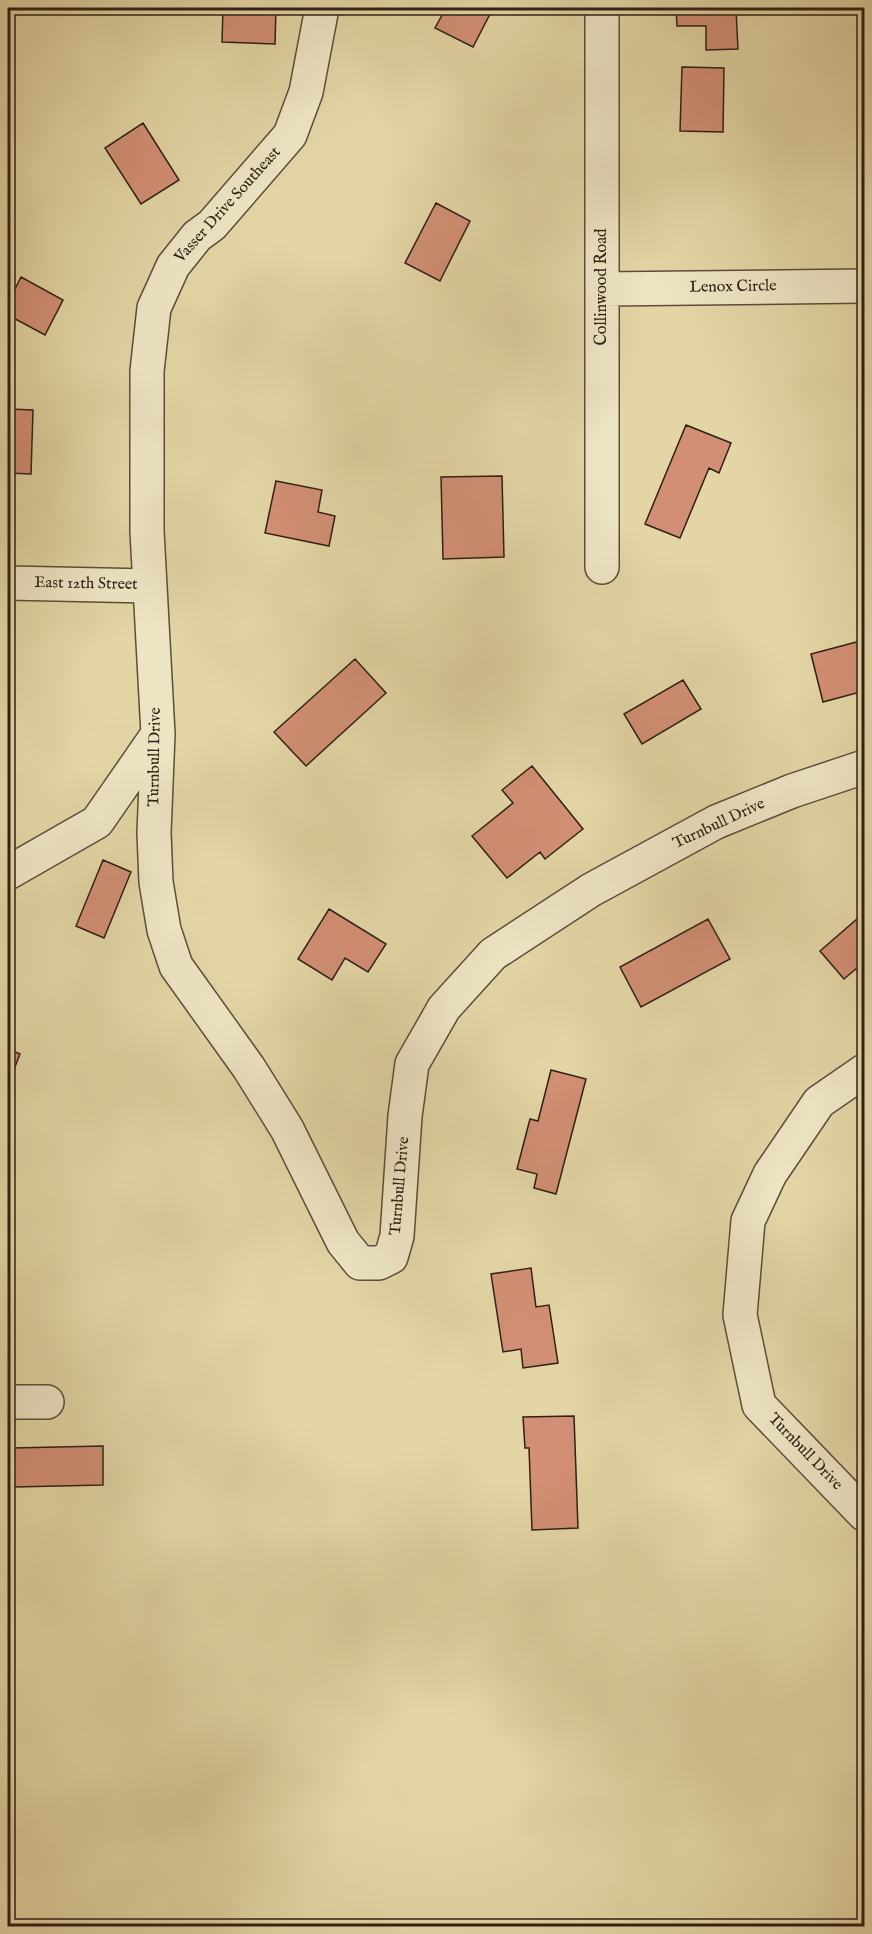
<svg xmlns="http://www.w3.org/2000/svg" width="872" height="1934" font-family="'IM FELL English',serif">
<rect width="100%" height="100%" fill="#e3d5a4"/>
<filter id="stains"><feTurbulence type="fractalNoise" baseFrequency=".00333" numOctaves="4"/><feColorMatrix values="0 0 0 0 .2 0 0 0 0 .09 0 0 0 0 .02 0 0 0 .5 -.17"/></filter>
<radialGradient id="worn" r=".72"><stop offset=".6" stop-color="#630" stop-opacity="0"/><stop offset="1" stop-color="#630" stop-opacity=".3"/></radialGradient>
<path fill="#d28f75" stroke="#2f2016" stroke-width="1.5" d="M223,8h53l-1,36 -53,-2z
M446,8h34l10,6 -17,33 -38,-19z
M676,8h83l-23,1 2,40 -32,1v-24h-29z
M682,67l42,1 -1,64 -43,-1z
M143,123l36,57 -38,24 -36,-56z
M436,203l34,18 -30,60 -35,-18z
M21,277l42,23 -18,35 -37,-20v-12z
M8,409l25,1 -2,64 -23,-1z
M686,425l45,18 -12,30 -10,-5 -29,70 -35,-14z
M502,476l2,81 -61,2 -2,-82z
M276,481l46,9 -4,22 17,4 -6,30 -64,-13z
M864,640v51l-41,11 -12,-48z
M355,659l31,34 -80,73 -32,-34z
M683,680l18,29 -59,35 -18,-30z
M532,766l51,63 -38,30 -5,-7 -33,26 -35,-42 41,-33 -11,-13z
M103,860l28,12 -27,66 -28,-12z
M329,909l57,35 -18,28 -23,-14 -13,22 -34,-21z
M864,913v49l-20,17 -24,-28z
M708,919l22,40 -89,48 -21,-40z
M8,1049l12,5 -12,31z
M551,1070l35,9 -30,115 -22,-6 3,-14 -20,-5 13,-50 8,2z
M531,1268l5,39 13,-2 9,58 -35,5 -2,-19 -18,3 -12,-78z
M574,1416l4,112 -46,2 -3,-82h-4l-2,-31z
M103,1446v39l-89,2 -2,-39z"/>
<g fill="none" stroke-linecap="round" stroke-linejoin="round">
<defs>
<path id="minor" d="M322,8l-16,84 -16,43 -78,90 -15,11 -24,30 -19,42 -7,63v160l11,203 -4,99 2,49 8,48 12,36 73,102 38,61 56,113 17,21h19l12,-6 6,-21 8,-120 7,-52 32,-56 49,-54 98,-64 125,-68 76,-31 72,-24
M602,8v559
M602,289l262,-3
M8,583l141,3
M8,873l89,-51 61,-88
M864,1071l-45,31 -49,72 -22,47 -8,94 19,90 105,109
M8,1402h39"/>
</defs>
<use href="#minor" stroke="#5c4d3a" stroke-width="36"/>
<use href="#minor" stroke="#ede4c4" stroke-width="33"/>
</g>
<g text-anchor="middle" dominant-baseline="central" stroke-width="5" stroke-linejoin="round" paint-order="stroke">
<g font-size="16" fill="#2f2016" stroke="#ede4c4">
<text transform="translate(228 205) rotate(-48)">Vasser Drive Southeast</text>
<text transform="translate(602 287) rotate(-90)">Collinwood Road</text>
<text transform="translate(733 287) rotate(-1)">Lenox Circle</text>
<text transform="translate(86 584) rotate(1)">East 12th Street</text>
<text transform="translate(155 757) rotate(-89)">Turnbull Drive</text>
<text transform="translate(719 824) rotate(-25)">Turnbull Drive</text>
<text transform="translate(400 1186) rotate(-85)">Turnbull Drive</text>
<text transform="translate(805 1452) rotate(46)">Turnbull Drive</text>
</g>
</g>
<rect width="872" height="1934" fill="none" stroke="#e3d5a4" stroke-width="30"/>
<rect x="9" y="9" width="854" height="1916" fill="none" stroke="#2f2016" stroke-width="3"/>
<rect x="15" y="15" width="842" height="1904" fill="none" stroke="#2f2016" stroke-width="1.5"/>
<rect width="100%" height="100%" filter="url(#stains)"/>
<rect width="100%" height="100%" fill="url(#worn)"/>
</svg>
